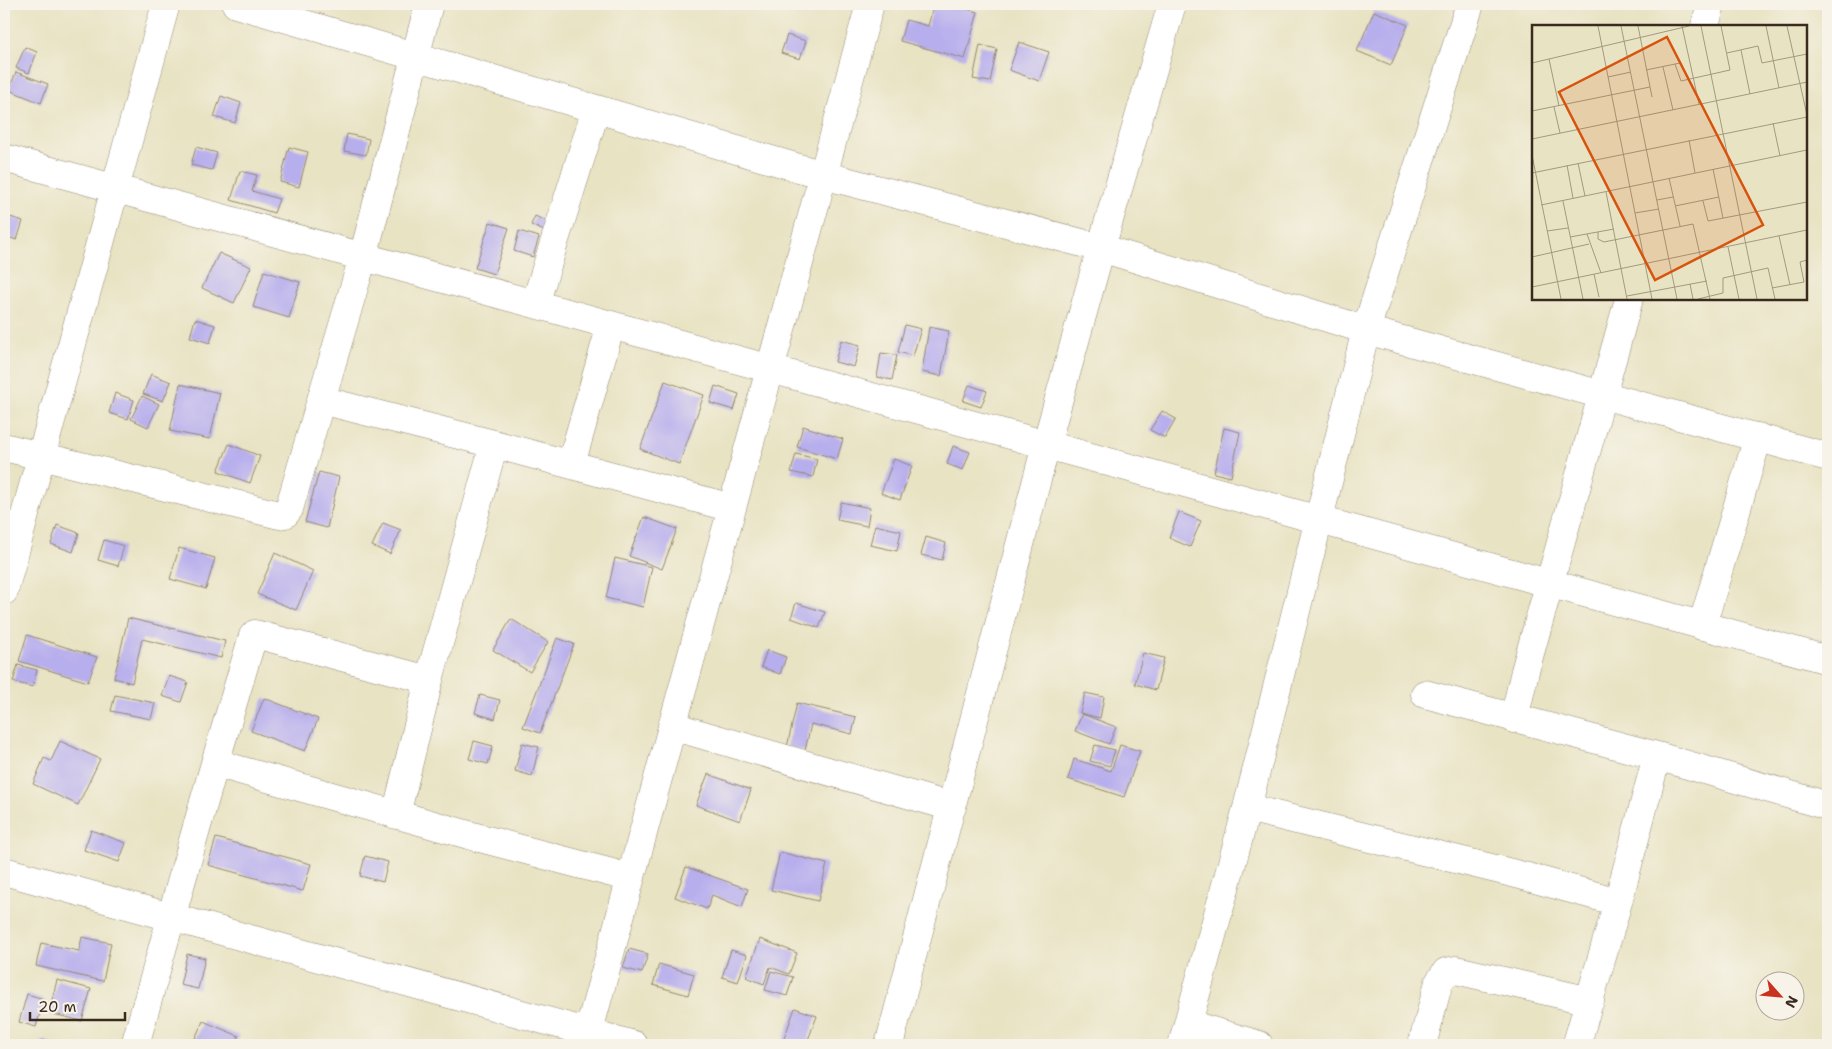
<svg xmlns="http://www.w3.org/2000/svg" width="1832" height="1049" font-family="'Shantell Sans',sans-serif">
<rect width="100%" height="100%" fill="#f7f3e8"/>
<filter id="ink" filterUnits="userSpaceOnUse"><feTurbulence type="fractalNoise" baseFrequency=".02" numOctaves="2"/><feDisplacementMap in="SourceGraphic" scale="10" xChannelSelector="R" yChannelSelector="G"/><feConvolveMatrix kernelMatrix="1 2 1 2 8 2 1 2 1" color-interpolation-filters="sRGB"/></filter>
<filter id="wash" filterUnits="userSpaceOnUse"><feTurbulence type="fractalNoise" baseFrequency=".0096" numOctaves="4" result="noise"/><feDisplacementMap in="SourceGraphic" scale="20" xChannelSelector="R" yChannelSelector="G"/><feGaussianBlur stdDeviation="1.12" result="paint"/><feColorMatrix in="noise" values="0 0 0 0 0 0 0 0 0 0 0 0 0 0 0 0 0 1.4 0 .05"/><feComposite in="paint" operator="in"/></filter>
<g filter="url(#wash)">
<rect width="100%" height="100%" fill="#e8e3c3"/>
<g id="blocks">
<path fill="#b7aeed" d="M934,4h13l31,8 -13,47 -65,-18 6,-21 22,6z
M1374,11l34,14 -17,40 -34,-14z
M787,35l19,6 -6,18 -19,-6z
M1019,42l30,10 -10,29 -30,-11z
M980,45l17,4 -7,33 -17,-3z
M25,47l12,5 -8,21 -13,-5z
M16,72l32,12 -7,19 -32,-13z
M221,96l20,7 -6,20 -21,-6z
M347,134l22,5 -3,16 -22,-4z
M196,147l21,6 -5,17 -21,-5z
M289,147l19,5 -9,35 -19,-5z
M240,171l17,4 -5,16 27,8 -5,14 -43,-13z
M4,215l19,6 -6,19 -13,-4z
M535,216l23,10 -5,9 -22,-10z
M490,222l19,6 -15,46 -19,-6z
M519,231l20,6 -6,20 -19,-6z
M219,253l32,14 -17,36 -32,-15z
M264,271l36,11 -11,36 -36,-11z
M195,319l20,6 -5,18 -20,-6z
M905,325l16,4 -8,27 -15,-4z
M929,327l20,4 -8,45 -19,-4z
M841,340l19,5 -6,22 -19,-5z
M881,353l16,2 -5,25 -15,-3z
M151,374l20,8 -8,19 -20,-7z
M665,381l39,14 -25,69 -39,-15z
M180,384l40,9 -10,46 -40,-8z
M969,385l18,6 -6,16 -18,-6z
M715,386l24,8 -5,16 -24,-7z
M115,393l19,7 -6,19 -19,-6z
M142,396l17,8 -11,23 -17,-8z
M1162,411l14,8 -11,19 -15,-8z
M803,426l40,13 -6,20 -40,-12z
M1224,428l16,4 -9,45 -17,-4z
M229,444l31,12 -10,27 -32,-12z
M953,446l17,6 -7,18 -16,-6z
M796,454l21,5 -4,18 -22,-5z
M894,459l18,7 -12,34 -19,-7z
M319,472l20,5 -12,51 -22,-6z
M841,502l29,6 -3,18 -30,-6z
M1179,512l22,9 -11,26 -21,-9z
M644,517l33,12 -15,40 -33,-13z
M383,523l18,7 -11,24 -18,-8z
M57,525l22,8 -6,19 -22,-8z
M875,525l26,6 -4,20 -27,-6z
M926,537l20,6 -4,17 -21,-5z
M104,540l20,6 -6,20 -20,-6z
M179,548l36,10 -9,31 -36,-10z
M275,553l38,18 -17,39 -39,-16z
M615,558l37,9 -9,40 -37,-9z
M796,603l29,9 -6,16 -28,-10z
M128,618l97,23 -4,17 -79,-19 -10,44 -18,-5z
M511,619l37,23 -18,30 -37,-22z
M27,635l70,22 -9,25 -69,-21z
M557,638l17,6 -34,89 -17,-6z
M767,650l19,7 -6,17 -19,-7z
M1143,653l21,5 -8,32 -21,-6z
M18,665l19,5 -4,17 -20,-5z
M169,676l19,6 -7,20 -19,-6z
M1085,693l19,4 -4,21 -20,-5z
M115,695l40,8 -4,16 -40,-8z
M480,695l20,5 -5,19 -20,-6z
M264,698l54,21 -13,32 -54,-20z
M797,703l59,14 -4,17 -41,-10 -6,27 -18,-4z
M1082,714l34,13 -7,17 -34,-13z
M60,741l40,18 -22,46 -45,-21 11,-26 7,3z
M474,741l19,5 -5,18 -19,-5z
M522,743l17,4 -7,29 -17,-5z
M1095,745l20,5 -5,16 -20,-5z
M1120,745l20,6 -16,46 -56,-18 6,-20 37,12z
M708,774l43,16 -11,31 -44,-16z
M91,830l35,13 -7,19 -35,-12z
M216,838l95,26 -8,27 -95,-26z
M780,852l47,12 -9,37 -47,-11z
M365,856l23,6 -5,20 -23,-6z
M686,867l62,22 -6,18 -30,-12 -5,14 -32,-12z
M82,937l29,6 -8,38 -67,-15 5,-23 38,8z
M760,939l37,14 -8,21 -19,-7 -6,17 -18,-7z
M629,949l19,5 -6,19 -19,-5z
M731,950l16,5 -9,27 -16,-5z
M187,954l18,4 -7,31 -18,-4z
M659,964l35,10 -6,21 -35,-10z
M771,971l22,6 -6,19 -22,-6z
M57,980l34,9 -9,32 -33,-8z
M27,994l17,5 -8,28 -17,-5z
M795,1008l22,8 -11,29 -24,-1z
M203,1021l36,15 -4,9h-43z
M42,1040l15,5h-17z"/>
</g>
</g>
<g filter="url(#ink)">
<use href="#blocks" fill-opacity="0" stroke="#928670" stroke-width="1"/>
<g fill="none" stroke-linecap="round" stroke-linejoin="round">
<defs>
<path id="minor" d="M236,4l587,171 278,73 265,82 462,127
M1705,26l6,-22
M4,158l1824,502
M535,304l61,-195
M321,400l173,44 238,64
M4,447l275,68 6,-1 4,-5 74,-252 66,-253
M571,464l40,-139
M4,591l162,-587
M1702,626l56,-189
M1425,694l232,62 171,50
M1514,719l11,-48 104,-372
M672,726l280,81
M215,763l261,74 155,41
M1247,808l277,68 94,26
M396,815l33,-135 65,-236
M4,871l630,174
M1188,1024l71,21
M1577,1043l41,-141 39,-146
M135,1045l80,-282 38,-127 2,-2 174,46
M585,1045l285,-1041
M889,1045l157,-600 55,-197 71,-244
M1182,1045l65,-237 119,-478 104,-326
M1422,1045l17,-63 7,-10 10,-2 134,31"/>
</defs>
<use href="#minor" stroke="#928670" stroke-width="29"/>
<use href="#minor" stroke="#fff" stroke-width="28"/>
</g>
</g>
<g transform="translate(1532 25)">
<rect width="275" height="275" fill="#e8e3c3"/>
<path fill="none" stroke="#a39981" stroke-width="1" d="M66,1l54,273M89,1l56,273M106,1l14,71M150,1l17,78M169,1l56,273M234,1l13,62M255,1l20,89M209,25l9,44M195,28l31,-7 4,17 45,-9M17,34l10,47M0,38l157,-37M143,39l6,17 49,-11 -9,-44M131,42l10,43M114,45l34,-7M76,52l23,-5M22,82l6,26M0,86l118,-24M241,98l7,33M0,114l275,-57M157,115l6,33M0,130l29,144M46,138l7,33M35,140l6,33M181,144l10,49M0,148l275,-56M137,153l11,48M74,167l21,107M125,175l16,-3M31,176l20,98M171,176l5,20 99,-19M9,180l266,-55M143,181l44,-9M103,188l24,-4M15,206l21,-3M66,207v7l6,3 89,-18 17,75M55,209l14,39M247,211l11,49M38,212l44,-8M196,222l11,52M0,232l57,-13M62,249l5,23M158,259l3,15M0,262l275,-57M240,263l32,-6 -4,-20 7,-2M95,271l80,-15M166,274l25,-6v-15l45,-10 7,31"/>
<path fill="#d7540e" fill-opacity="0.15" stroke="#d7540e" stroke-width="2.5" d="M135,12l96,188 -108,55 -96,-188z"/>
<rect width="275" height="275" fill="none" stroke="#3b2a1e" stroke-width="2.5"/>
</g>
<rect width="1832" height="1049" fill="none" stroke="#f7f3e8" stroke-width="20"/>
<g transform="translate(1780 996) rotate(117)"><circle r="24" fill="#f7f3e8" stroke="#aca397"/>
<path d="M0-4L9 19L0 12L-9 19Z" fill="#c8321e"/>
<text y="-8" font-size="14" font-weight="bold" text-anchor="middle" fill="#3b2a1e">N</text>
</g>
<path d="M30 1012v8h95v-8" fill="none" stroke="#3b2a1e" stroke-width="2.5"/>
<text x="38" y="1012" font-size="15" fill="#3b2a1e" stroke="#f7f3e8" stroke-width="4" paint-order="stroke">20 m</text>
</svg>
